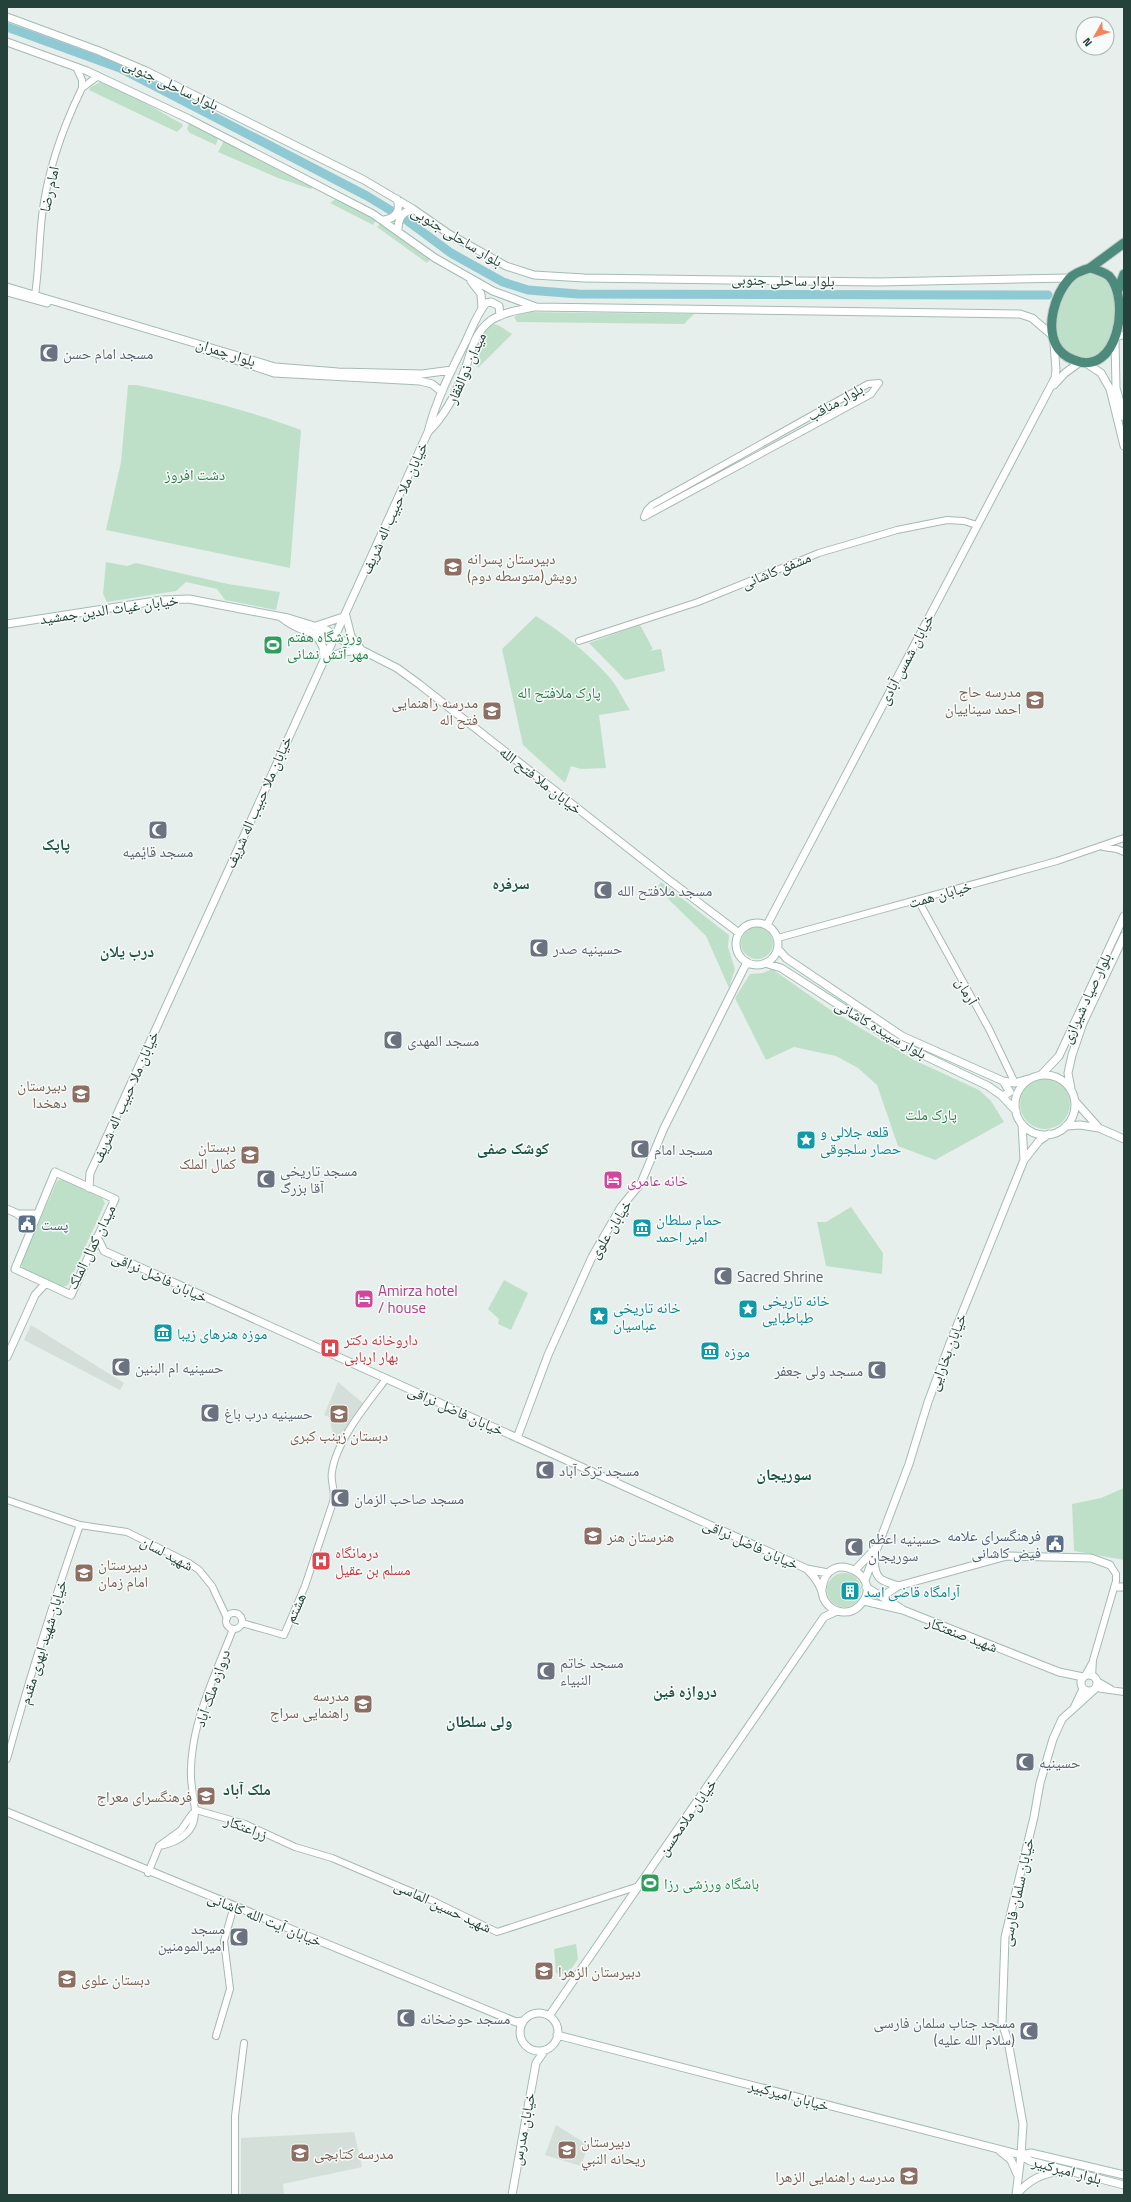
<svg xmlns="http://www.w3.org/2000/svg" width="1131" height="2202" font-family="'Titillium Web','Noto Naskh Arabic',sans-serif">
<rect width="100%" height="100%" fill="#e6efeb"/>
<path fill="#d4dfda" d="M31,1325l93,58 -4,7 -96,-50z
M338,1382l26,22 -28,42 -7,-29 -5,-2z
M556,2125l32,20 -7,21 -36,-11z
M354,2132l8,35 -79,17 1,11h-43v-57z"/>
<path fill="#bfe0c8" d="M100,82l31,13 51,29 1,2 -6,6 -88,-42 2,-3z
M189,124l29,14 -2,7 -26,-12 -3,-4z
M224,141l88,45v2l-1,1 -33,-11 -60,-26z
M337,198l40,21 -4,6 -43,-22z
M382,222l49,36 -4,5 -50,-36z
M1091,272c40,4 31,94 -10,85 -6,-1 -10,-2 -15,-6 -20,-17 -9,-63 13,-76 3,-1 8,-2 12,-3z
M523,312l171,2 -10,10 -167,-2 -3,-5z
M494,324l6,2 12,8 -34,34c-4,-17 -2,-37 16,-44z
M128,385h8c56,11 112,25 165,45l-11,138 -184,-38 15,-68z
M106,562l21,4 9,-3 92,21 52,8 -4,18 -51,-10 -8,-11 -31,-7 -10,9 -69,11 -4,-8z
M536,616c27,17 52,37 74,62 8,9 13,22 20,32l-31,5 7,53 -25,1 -10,-3 -6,17 -42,-38 -21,-96z
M640,625l13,24 -4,2 12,-2 4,22 -40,9 -36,-37z
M661,882l68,53 -1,12 7,22 -6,19 -23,-52 -49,-48z
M741 943a16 16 0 1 1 32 0a16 16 0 1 1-32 0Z
M772,969l57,40 85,51 65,30 12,11 13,21 -69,38 -37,-14 -21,-61 -19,-17 -22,-12 -42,-9 -28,13 -31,-62 15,-24 13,-1z
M1020 1104a25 25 0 1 1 50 0a25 25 0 1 1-50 0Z
M62,1179l40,19 3,5 -37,82 -5,2 -40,-18 -2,-5 36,-83z
M851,1207l32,46 -1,21 -56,-8 -9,-44h9z
M504,1280l24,13 -17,37 -13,-6 1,-5 -11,-10z
M1124,1488v72l-50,-9 -2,-47 29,-6z
M827 1590a17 17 0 1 1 34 0a17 17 0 1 1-34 0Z
M576,1944l2,15 -11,16 -11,-2 -2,-24z"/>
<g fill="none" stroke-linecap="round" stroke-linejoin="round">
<path stroke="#8ec9d4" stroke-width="9" d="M7,27l113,41 247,128 38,23 46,34 52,29 25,8 50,4 470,1"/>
<defs>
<path id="tertiary" d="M82,88l16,-12
M35,295c4,-27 4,-53 7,-79 5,-43 21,-89 40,-128v-8l-6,-13
M1116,337l8,-2
M644,517l3,-7 5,-5 216,-121 11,-1
M644,517l227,-123 8,-11
M579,641l119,-39 121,-49 78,-23 50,-10 17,1 13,4
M1103,847l14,2 7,3
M918,900l71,129 26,54
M778,938l279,-77 67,-23
M7,1500l73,25 47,7 62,31 10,7 13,16 15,32
M226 1621a8 8 0 1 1 16 0a8 8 0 1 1-16 0Z
M242,1623l42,12 21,-49 28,-84c3,-11 -3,-20 -1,-30 4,-31 35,-68 54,-93
M1085,1676l7,-13
M1092,1676l1,-16 23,-79v-7l-6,-9
M1097,1681l14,8
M1096,1688l28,4
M7,1759c22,-79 46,-157 73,-234
M196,1810l49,14 50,23 37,11 99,42 66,32 142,-46
M159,1846c12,-2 27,-8 33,-20 6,-13 1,-25 0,-39 -2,-12 -1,-27 1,-40 5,-37 26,-82 40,-118
M148,1873l11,-27 22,-16 11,-16
M216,2036l14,-47 -6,-48 10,-35
M235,2195v-79l9,-73"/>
<path id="secondary" d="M7,17l92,34 47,20 218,109 49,29 36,25 57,32 28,9 50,3 295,4 190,-4
M7,42l80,29 102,48 184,95 62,44 58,33 43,16 484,7 12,4 21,18
M384,220c12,-2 17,-9 13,-21
M398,230c0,-12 4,-18 15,-21
M471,281l10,13 1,14
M7,287l268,80 63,5 84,2 30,-4
M7,292l40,11
M1115,340l1,48 8,29
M203,349l71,24 146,8 12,3 10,8
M1086,363l15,10 9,16 14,57
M1054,385l11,-12 15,-11
M428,432c17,-17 26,-35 35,-57 8,-20 9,-40 27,-54 13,-9 29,-11 44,-14
M281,617c14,12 36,19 54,20
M7,624l155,-24 27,-1 99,19 39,12 9,7 61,31 22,16 246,193 74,56
M316,626l30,-10 5,20 9,12
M315,633l8,14 1,12 19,-7 17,-2
M736 944a21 21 0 1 1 42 0a21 21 0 1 1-42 0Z
M767,925l288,-547 1,-8 -2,-26
M778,949l8,9 116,78 101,45 12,2 13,-4
M765,963l16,5 117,75 90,43 13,9 15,16
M1041,1075l18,-19 65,-140
M1015 1105a30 30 0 1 1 60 0a30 30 0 1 1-60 0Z
M1071,1089l-3,-16 4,-18 11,-32 41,-87
M1001,1095h4l5,-3 -7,-11
M1022,1124l2,36
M1066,1126l14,-1 19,3 -24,-27
M1099,1128l25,11
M55,1172l60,27 -44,96 -56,-26z
M89,1188l1,-15 8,-17 330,-724c8,-32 23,-61 38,-91 6,-13 11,-27 20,-38l5,-1 8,4 1,10
M7,1209l11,5h19
M18,1214l13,14
M97,1237l7,14 703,318
M7,1357l28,-62 10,-11
M517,1438l31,-83 44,-98 29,-50 20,-24 23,-55 83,-166
M874,1561c2,20 7,19 24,25
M855,1570l21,-22
M865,1580l44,-116 19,-62 22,-59 74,-183 15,-19 10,-7
M866,1587l36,22
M1115,1587h9
M822,1589c5,-45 67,-11 37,17 -10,10 -27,7 -34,-5 -3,-4 -2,-8 -4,-12 -3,-8 -8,-14 -14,-20l21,4
M883,1596l15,-10 109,-30 84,2 19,7
M864,1601l39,9 156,62 24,5
M1081 1683a8 8 0 1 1 16 0a8 8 0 1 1-16 0Z
M1074,1708l9,-19
M7,1812l509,210 7,-1
M520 2032a19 19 0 1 1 38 0a19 19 0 1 1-38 0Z
M549,2016l275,-399 13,-6
M557,2035l464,120 9,6 94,24
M1000,2151l11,9 6,14
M1021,2155l10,-2 93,22
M512,2195l24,-132 9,-13
M1016,2195l5,-40 2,-31 -15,-83 -6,-18 3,-86 29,-120 6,-34 13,-44 9,-20 32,-29
M1016,2195c13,-15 26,-22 46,-24"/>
<path id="trunk" d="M1090,268c7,2 14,4 19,8 22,23 9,102 -35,84 -8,-3 -14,-7 -18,-15 -10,-20 -1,-50 13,-66 5,-6 14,-9 21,-11z
M1090,268l34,-25
M1118,290l6,-16"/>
</defs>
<use href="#tertiary" stroke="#a8b8b2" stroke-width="8"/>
<use href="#secondary" stroke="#a4bbb3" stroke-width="9"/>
<use href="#trunk" stroke="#c2cac8" stroke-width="11"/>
<use href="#tertiary" stroke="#fff" stroke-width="6"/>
<use href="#secondary" stroke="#fff" stroke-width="7"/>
<use href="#trunk" stroke="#4c8a7c" stroke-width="9"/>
</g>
<defs>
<symbol id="mosque-square" viewBox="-11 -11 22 22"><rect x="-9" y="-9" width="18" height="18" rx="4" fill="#6b7280" stroke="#f7fbf9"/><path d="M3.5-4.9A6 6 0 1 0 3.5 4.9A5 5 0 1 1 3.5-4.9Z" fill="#fff"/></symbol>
<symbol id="school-square" viewBox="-11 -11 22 22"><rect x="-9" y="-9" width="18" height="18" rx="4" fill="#8d6e63" stroke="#f7fbf9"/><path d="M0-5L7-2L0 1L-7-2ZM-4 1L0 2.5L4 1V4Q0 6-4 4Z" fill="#fff"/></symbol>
<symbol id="stadium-square" viewBox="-11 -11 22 22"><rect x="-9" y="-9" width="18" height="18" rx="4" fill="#2e9e5b" stroke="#f7fbf9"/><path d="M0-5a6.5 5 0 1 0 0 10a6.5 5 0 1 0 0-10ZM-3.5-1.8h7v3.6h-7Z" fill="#fff"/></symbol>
<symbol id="sight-square" viewBox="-11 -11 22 22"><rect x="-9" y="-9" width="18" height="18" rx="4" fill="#0f9aa8" stroke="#f7fbf9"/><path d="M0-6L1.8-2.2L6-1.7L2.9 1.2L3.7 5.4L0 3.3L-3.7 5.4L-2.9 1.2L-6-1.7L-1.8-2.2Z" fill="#fff"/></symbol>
<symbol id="hotel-square" viewBox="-11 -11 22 22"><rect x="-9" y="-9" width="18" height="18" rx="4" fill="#d1479c" stroke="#f7fbf9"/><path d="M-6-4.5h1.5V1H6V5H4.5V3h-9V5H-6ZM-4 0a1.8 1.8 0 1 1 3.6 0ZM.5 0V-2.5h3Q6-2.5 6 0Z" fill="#fff"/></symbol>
<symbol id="civic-square" viewBox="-11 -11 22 22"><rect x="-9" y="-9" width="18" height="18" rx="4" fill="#5c6f8a" stroke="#f7fbf9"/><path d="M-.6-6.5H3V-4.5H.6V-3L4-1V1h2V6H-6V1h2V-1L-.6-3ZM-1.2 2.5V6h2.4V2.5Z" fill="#fff"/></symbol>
<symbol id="museum-square" viewBox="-11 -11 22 22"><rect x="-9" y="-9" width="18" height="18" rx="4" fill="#0f9aa8" stroke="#f7fbf9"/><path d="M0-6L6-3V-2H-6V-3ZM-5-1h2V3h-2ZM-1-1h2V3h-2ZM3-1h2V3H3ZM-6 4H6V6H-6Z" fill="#fff"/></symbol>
<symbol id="hospital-square" viewBox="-11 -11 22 22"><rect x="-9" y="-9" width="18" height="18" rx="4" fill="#e0444e" stroke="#f7fbf9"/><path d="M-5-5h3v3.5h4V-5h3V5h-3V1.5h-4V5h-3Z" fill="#fff"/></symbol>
<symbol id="building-square" viewBox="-11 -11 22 22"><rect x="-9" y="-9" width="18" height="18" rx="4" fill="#0f9aa8" stroke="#f7fbf9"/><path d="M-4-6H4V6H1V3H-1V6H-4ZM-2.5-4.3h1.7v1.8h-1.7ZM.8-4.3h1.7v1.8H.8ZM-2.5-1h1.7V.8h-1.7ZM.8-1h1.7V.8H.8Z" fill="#fff"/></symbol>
</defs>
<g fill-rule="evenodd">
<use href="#mosque-square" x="38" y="342" width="22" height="22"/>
<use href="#school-square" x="442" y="556" width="22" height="22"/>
<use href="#stadium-square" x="262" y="634" width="22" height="22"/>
<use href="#school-square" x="1024" y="689" width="22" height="22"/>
<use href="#school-square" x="481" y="700" width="22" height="22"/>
<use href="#mosque-square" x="147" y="819" width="22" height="22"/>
<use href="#mosque-square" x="592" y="879" width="22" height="22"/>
<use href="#mosque-square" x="528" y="937" width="22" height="22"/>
<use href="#mosque-square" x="382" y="1029" width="22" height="22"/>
<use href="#school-square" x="70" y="1083" width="22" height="22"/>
<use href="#sight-square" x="795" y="1129" width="22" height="22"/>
<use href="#mosque-square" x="629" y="1138" width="22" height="22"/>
<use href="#school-square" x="239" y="1144" width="22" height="22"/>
<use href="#mosque-square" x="255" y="1168" width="22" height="22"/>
<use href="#hotel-square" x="602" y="1169" width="22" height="22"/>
<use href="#civic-square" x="16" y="1213" width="22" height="22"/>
<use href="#museum-square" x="631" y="1217" width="22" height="22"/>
<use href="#mosque-square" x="712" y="1265" width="22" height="22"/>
<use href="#hotel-square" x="353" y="1288" width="22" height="22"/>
<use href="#sight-square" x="737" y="1298" width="22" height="22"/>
<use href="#sight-square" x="588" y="1305" width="22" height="22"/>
<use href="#museum-square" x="152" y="1322" width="22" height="22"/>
<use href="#hospital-square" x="319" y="1337" width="22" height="22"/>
<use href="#museum-square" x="699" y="1340" width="22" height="22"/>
<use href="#mosque-square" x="110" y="1356" width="22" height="22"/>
<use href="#mosque-square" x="866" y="1359" width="22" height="22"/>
<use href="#mosque-square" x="199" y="1402" width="22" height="22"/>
<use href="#school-square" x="328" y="1403" width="22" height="22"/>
<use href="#mosque-square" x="534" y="1459" width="22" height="22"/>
<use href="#mosque-square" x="329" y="1487" width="22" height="22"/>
<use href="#school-square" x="582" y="1525" width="22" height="22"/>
<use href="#civic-square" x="1044" y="1533" width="22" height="22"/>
<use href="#mosque-square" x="843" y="1536" width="22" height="22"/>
<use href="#hospital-square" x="310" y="1550" width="22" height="22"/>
<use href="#school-square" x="73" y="1562" width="22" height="22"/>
<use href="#building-square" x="839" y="1580" width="22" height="22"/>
<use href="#mosque-square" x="535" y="1660" width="22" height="22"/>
<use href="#school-square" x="352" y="1693" width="22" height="22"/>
<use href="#mosque-square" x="1014" y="1751" width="22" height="22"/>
<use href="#school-square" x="195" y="1785" width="22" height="22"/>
<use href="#stadium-square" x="639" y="1872" width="22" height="22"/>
<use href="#mosque-square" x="228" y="1926" width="22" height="22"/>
<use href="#school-square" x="533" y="1960" width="22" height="22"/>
<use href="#school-square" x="56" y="1968" width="22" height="22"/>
<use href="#mosque-square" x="395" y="2007" width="22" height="22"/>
<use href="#mosque-square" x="1018" y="2020" width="22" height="22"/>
<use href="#school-square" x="556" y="2139" width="22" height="22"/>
<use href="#school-square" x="289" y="2142" width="22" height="22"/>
<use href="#school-square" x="898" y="2165" width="22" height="22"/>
</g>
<g text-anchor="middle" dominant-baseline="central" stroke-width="3" stroke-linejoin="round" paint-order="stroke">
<g font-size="15" fill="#24423a" stroke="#f7fbf9">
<text transform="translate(171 84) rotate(25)">بلوار ساحلی جنوبی</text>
<text transform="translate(49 189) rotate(-78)">امام رضا</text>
<text transform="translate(457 236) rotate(31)">بلوار ساحلی جنوبی</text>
<text transform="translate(783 280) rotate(1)">بلوار ساحلی جنوبی</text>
<text transform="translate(226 352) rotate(18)">بلوار چمران</text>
<text transform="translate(466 368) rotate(-66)">میدان ذوالفقار</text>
<text transform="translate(835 402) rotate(-29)">بلوار مناقب</text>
<text transform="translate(394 508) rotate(-66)">خیابان ملا حبیب اله شریف</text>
<text transform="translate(776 570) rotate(-22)">مشفق کاشانی</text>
<text transform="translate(109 609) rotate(-8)">خیابان غیاث الدین جمشید</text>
<text transform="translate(906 659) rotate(-62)">خیابان شمس آبادی</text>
<text transform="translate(541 780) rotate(38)">خیابان ملا فتح الله</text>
<text transform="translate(258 802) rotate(-66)">خیابان ملا حبیب اله شریف</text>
<text transform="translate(940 894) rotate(-16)">خیابان همت</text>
<text transform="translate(967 991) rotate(60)">آرمان</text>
<text transform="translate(1086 998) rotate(-65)">بلوار صیاد شیرازی</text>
<text transform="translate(881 1029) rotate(30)">بلوار سپیده کاشانی</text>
<text transform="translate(125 1097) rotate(-66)">خیابان ملا حبیب اله شریف</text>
<text transform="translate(610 1229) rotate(-58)">خیابان علوی</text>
<text transform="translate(91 1247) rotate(-64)">میدان کمال الملک</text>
<text transform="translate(160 1277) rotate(24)">خیابان فاضل نراقی</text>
<text transform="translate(947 1352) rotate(-69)">خیابان بخارایی</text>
<text transform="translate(456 1410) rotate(24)">خیابان فاضل نراقی</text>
<text transform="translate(751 1544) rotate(24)">خیابان فاضل نراقی</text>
<text transform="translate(167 1553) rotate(28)">شهید لسان</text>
<text transform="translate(295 1608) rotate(-66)">هشتم</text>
<text transform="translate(962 1634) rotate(21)">شهید صنعتکار</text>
<text transform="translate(43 1642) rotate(-73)">خیابان شهید ابهری مقدم</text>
<text transform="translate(212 1688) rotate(-71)">دروازه ملک آباد</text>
<text transform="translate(687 1817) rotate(-55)">خیابان ملامحسن</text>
<text transform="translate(246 1827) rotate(21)">زراعتکار</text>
<text transform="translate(1017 1892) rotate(-78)">خیابان سلمان فارسی</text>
<text transform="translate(443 1906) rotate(25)">شهید حسین الماسی</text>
<text transform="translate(265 1919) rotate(22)">خیابان آیت الله کاشانی</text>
<text transform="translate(789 2095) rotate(15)">خیابان امیرکبیر</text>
<text transform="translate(523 2129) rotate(-79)">خیابان مدرس</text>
<text transform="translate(1067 2170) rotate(15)">بلوار امیرکبیر</text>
</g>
<g font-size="15" fill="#5b616d" stroke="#f7fbf9" text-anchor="start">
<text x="63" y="353">مسجد امام حسن</text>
<text x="158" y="851" text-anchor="middle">مسجد قایٔمیه</text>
<text x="617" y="890">مسجد ملافتح الله</text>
<text x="553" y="948">حسینیه صدر</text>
<text x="407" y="1040">مسجد المهدی</text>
<text x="654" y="1149">مسجد امام</text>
<text x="280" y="1170">مسجد تاریخی<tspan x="280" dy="17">آقا بزرگ</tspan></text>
<text x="737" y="1276">Sacred Shrine</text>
<text x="135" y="1367">حسینیه ام البنین</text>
<text x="863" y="1370" text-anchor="end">مسجد ولی جعفر</text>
<text x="224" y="1413">حسینیه درب باغ</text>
<text x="559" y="1470">مسجد ترک آباد</text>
<text x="354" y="1498">مسجد صاحب الزمان</text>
<text x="868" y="1538">حسینیه اعظم<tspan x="868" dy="17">سوریجان</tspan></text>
<text x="560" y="1662">مسجد خاتم<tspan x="560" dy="17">النبیاء</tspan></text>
<text x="1039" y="1762">حسینیه</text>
<text x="225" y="1928" text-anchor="end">مسجد<tspan x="225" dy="17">امیرالمومنین</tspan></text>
<text x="420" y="2018">مسجد حوضخانه</text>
<text x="1015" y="2022" text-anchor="end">مسجد جناب سلمان فارسی<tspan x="1015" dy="17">(سلام الله علیه)</tspan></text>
</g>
<g font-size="15" fill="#2d7a4b" stroke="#f7fbf9">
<text x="195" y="474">دشت افروز</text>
<text x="559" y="692">پارک ملافتح اله</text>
<text x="931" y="1114">پارک ملت</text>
</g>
<g font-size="15" fill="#785e54" stroke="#f7fbf9" text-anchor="start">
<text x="467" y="558">دبیرستان پسرانه<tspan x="467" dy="17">رویش(متوسطه دوم)</tspan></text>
<text x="1021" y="691" text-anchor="end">مدرسه حاج<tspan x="1021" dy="17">احمد سیناییان</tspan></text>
<text x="478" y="702" text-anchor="end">مدرسه راهنمایی<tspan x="478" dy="17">فتح اله</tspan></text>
<text x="67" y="1085" text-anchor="end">دبیرستان<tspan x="67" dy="17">دهخدا</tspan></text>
<text x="236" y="1146" text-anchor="end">دبستان<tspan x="236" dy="17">کمال الملک</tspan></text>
<text x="339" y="1435" text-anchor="middle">دبستان زینب کبری</text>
<text x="607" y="1536">هنرستان هنر</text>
<text x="98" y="1564">دبیرستان<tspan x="98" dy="17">امام زمان</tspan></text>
<text x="349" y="1695" text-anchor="end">مدرسه<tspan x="349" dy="17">راهنمایی سراج</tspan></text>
<text x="192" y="1796" text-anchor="end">فرهنگسرای معراج</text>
<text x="558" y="1971">دبیرستان الزهرا</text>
<text x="81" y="1979">دبستان علوی</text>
<text x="581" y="2141">دبيرستان<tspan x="581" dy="17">ريحانه النبي</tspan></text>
<text x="314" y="2153">مدرسه کتابچی</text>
<text x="895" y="2176" text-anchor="end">مدرسه راهنمایی الزهرا</text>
</g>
<g font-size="15" fill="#27864d" stroke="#f7fbf9" text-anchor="start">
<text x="287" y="636">ورزشگاه هفتم<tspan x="287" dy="17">مهر آتش نشانی</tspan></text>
<text x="664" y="1883">باشگاه ورزشی رزا</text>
</g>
<g font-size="15" fill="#0d838f" stroke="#f7fbf9" text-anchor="start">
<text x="820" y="1131">قلعه جلالی و<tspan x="820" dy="17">حصار سلجوقی</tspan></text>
<text x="656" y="1219">حمام سلطان<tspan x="656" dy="17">امیر احمد</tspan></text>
<text x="762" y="1300">خانه تاریخی<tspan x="762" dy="17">طباطبایی</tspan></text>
<text x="613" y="1307">خانه تاریخی<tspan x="613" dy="17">عباسیان</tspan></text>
<text x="177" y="1333">موزه هنرهای زیبا</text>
<text x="724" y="1351">موزه</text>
<text x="864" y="1591">آرامگاه قاضی اسد</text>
</g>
<g font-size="15" fill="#b23c85" stroke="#f7fbf9" text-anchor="start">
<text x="627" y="1180">خانه عامری</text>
<text x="378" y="1290">Amirza hotel<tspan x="378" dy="17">/ house</tspan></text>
</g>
<g font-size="15" fill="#4e5e75" stroke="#f7fbf9" text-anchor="start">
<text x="41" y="1224">پست</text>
<text x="1041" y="1535" text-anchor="end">فرهنگسرای علامه<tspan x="1041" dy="17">فیض کاشانی</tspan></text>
</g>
<g font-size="15" fill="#be3a42" stroke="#f7fbf9" text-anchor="start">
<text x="344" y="1339">داروخانه دکتر<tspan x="344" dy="17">بهار اربابی</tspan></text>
<text x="335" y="1552">درمانگاه<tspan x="335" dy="17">مسلم بن عقیل</tspan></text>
</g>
<g font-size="16" font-weight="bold" fill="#1f5548" stroke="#f7fbf9">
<text x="56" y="844">پاپک</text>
<text x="511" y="883">سرفره</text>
<text x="127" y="951">درب یلان</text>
<text x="513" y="1148">کوشک صفی</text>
<text x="784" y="1474">سوریجان</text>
<text x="685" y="1691">دروازه فین</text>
<text x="479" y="1721">ولی سلطان</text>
<text x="247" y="1789">ملک آباد</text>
</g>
</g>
<rect width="1131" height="2202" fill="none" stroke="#24423a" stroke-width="16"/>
<g transform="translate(1095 36) rotate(231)"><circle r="19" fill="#f7fbf9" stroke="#a3b1ad"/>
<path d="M0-3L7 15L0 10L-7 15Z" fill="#f4845f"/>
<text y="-6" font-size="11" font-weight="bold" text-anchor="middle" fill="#24423a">N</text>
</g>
</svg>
